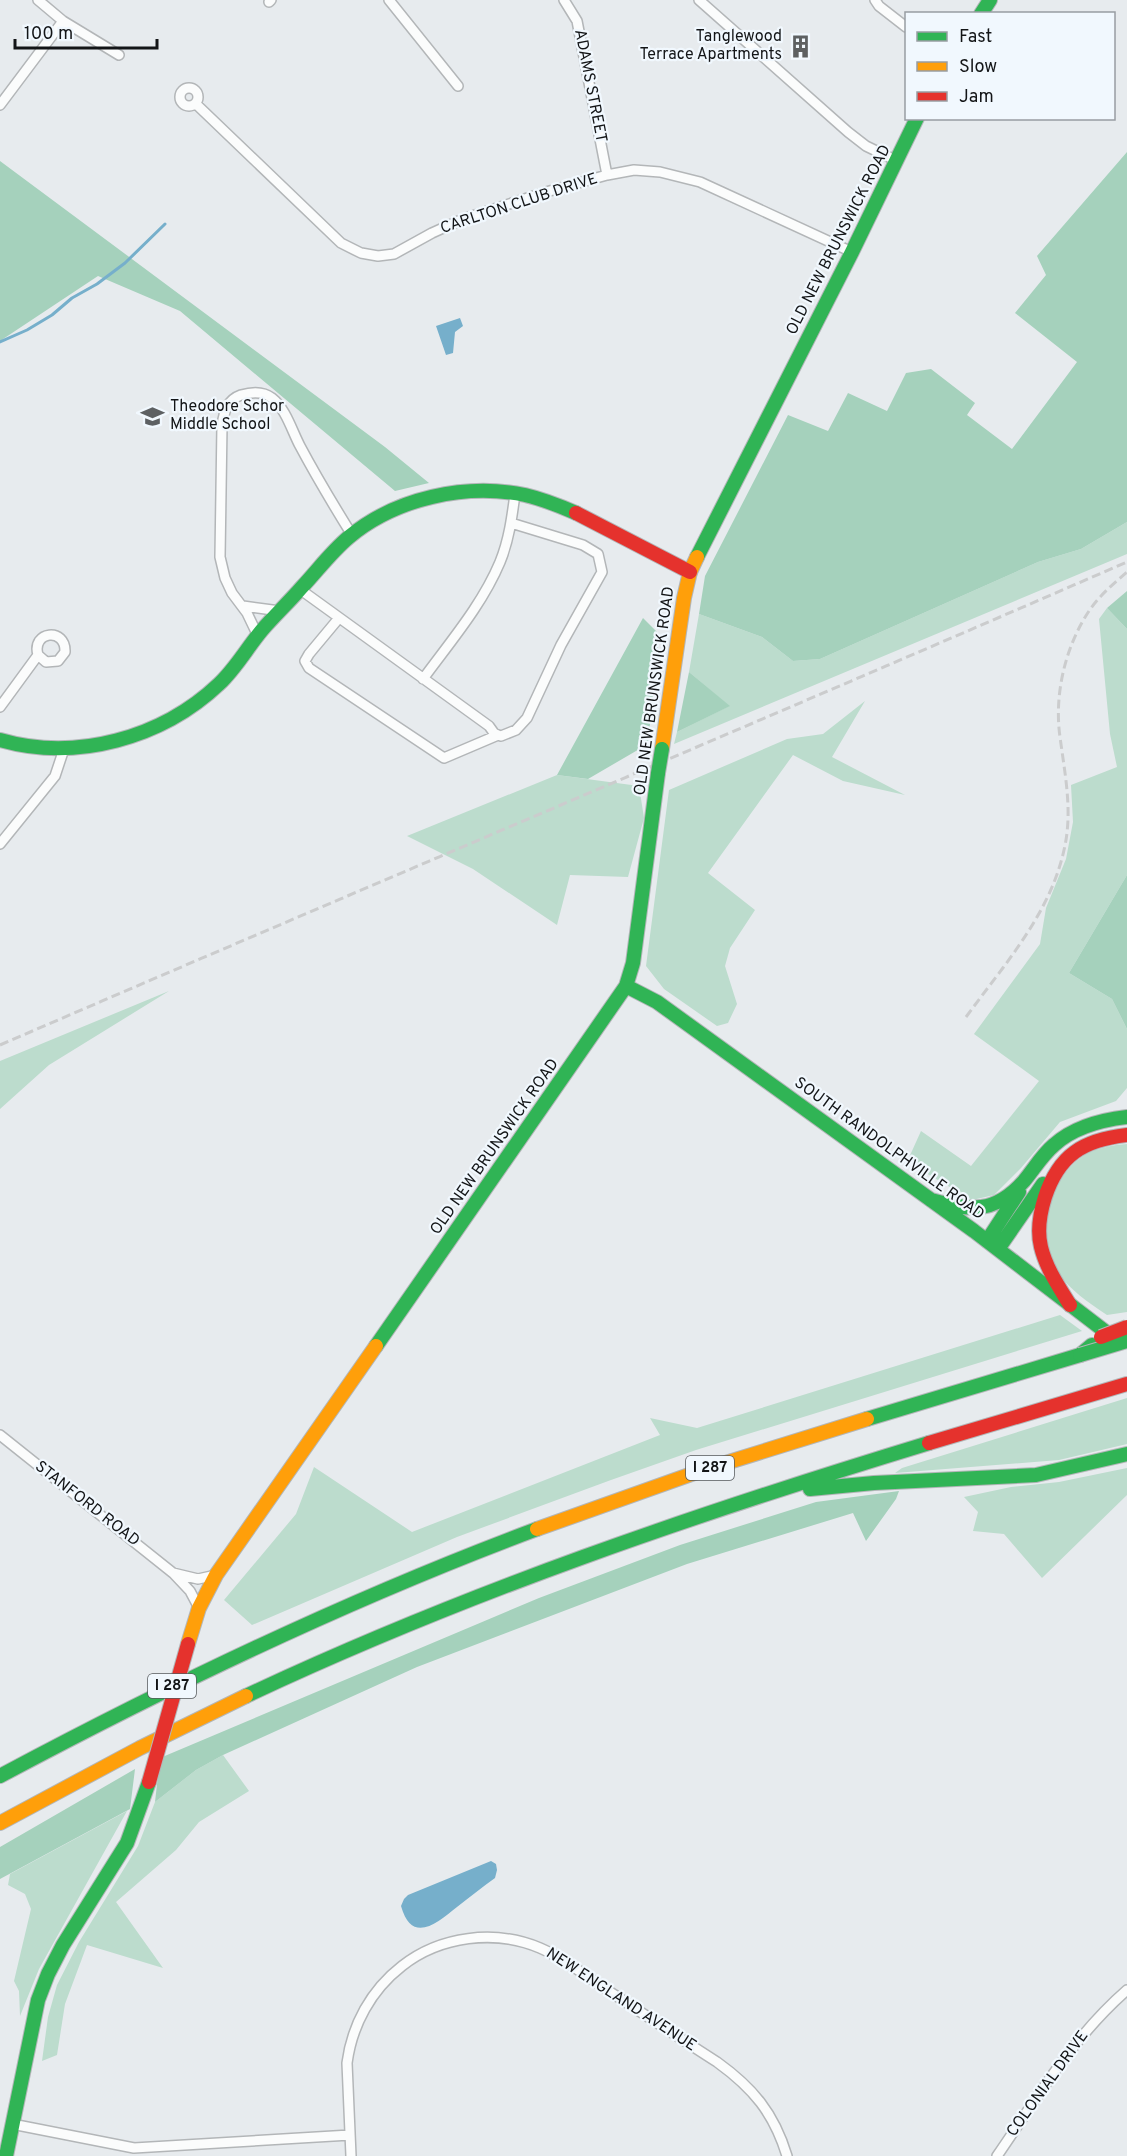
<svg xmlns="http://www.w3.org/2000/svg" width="1127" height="2156" font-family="Overpass,sans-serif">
<rect width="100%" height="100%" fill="#e7ebee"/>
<path fill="#bcdccd" d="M1127,522v32l-453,190 3,-12 52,-26 -40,-34 10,-58 63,23 31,24 27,-2 218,-97 43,-13z
M1107,608l20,21v246l-58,98 43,26 15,30v59l-11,13 -56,21 -39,46 -27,27 -22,5 -65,-38 14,-31 50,35 68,-85 -65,-47 66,-90 6,-36 20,-49 7,-37 -2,-37 46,-18 -7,-33 -11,-115z
M865,701l-33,56 73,38 -62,-14 -50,-26 -85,118 47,37 -25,38 -5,18 12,38 -9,19 -11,3 -53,-37 -18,-23 23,-176 118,-51 36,-5z
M557,775l82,11 5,32 -16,59 -58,-2 -13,50 -84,-56 -66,-33z
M169,991l-120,74 -49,44v-48z
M1127,1144v168l-20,3c-18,-12 -37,-25 -49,-42 -23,-34 -10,-90 21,-114 12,-10 33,-14 48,-15z
M1060,1315l22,16 -386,119 -85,30 -154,57 -205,88 -28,-25 72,-86 18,-47 98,65 248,-97 -10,-17 47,10z
M1127,1398v46l-68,16 -164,13 7,-5z
M1127,1468v27l-85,83 -38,-44 -31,-3 5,-19 -14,-15 47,-10 48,-5z
M223,1755l26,36 -50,31 -23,28 -60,52 47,66 -76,-23 -22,59 -8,51 -15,6 6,-44 9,-32 22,-43 59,-96 17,-44 41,-32z
M127,1811l-88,158 -19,47 -1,-25 -5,-10 17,-72 -6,-15 -17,-9 2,-11z"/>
<path fill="#a5d1bc" d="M1127,152v370l-46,27 -43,13 -218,97 -27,2 -31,-24 -63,-23 6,-38 83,-161 40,16 20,-38 39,18 19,-38 25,-4 44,34 -8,12 45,34 65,-87 -62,-49 31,-38 -9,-19z
M0,161l385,286 44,36 -34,8 -215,-180 -82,-35 -98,65z
M1127,591v38l-20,-21z
M643,618l16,16 -11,110 -60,35 -31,-4z
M689,672l41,34 -53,26z
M1127,875v154l-15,-30 -43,-26z
M899,1491l-3,8 -30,42 -13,-28 -166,51 -270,103 -194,88 -27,15 -41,32 5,-44 379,-160 141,-53 136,-43z
M135,1769l-5,40 -130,70v-32z"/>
<path fill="#76afcb" d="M460,318l3,8 -8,6 -2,21 -7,2 -10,-29z
M491,1861l5,3 1,6 -2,8c-13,9 -25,19 -38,29 -20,16 -45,38 -56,-1l3,-7 4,-4z"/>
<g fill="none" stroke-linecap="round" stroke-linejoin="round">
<path stroke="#76afcb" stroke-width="3" d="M0,342l27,-12 25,-15 20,-17 25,-14 28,-21 40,-39"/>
<defs>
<path id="street" d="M38,0l25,21 56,34
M389,0l69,86
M564,0l13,21 30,154
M699,0l149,132 18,14 31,15
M875,0l4,6 27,21
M269,2l2,-2
M180 97a9 9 0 1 1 18 0a9 9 0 1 1-18 0Z
M196,104l145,139 20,10 17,3 16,-2 38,-21 31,-14 83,-27 61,-17 27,-5 26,2 40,10 152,70
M0,105l63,-84
M301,590l188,136 5,7 4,2
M243,606l37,5
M339,618l-30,36 -4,7 4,7 135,90 54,-23 3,1 15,-6 11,-12 34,-73 41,-73 -4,-18 -15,-9 -72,-22
M258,636l-11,-23 -15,-20 -7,-15 -5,-21 2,-132c2,-13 5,-25 19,-30 10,-3 22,-4 31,3 14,11 20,33 28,48 16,30 34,60 52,89
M423,679c27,-37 59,-74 77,-117 9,-22 12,-45 15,-68
M0,707l38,-52c-7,-24 28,-28 27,-3l-7,9 -12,1 -8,-7
M0,844l55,-68 9,-27
M0,1435l173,138 17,18 9,17
M173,1573l25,6 18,-4
M12,2124l122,24 216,-13
M351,2156l-4,-93c5,-38 24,-73 55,-97 38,-30 93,-37 138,-18 28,12 52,33 78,49 33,22 66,44 99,65 36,26 57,51 70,94
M997,2156c40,-58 76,-119 130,-166"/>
<path id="fast" d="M981,14l9,-14
M697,557l155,-305 65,-134
M0,740c76,22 162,-2 219,-56 17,-16 28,-36 43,-54 13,-15 27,-28 40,-43 16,-17 29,-35 47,-50 47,-39 116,-54 176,-42 17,4 35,11 51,18
M626,986l31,16 317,229 141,108
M931,1200c39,11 64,14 93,-19 10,-12 18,-26 30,-36 20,-18 47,-25 73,-28
M987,1241l32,-49
M998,1249l45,-65
M376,1346l250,-360 7,-23 25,-190
M867,1419l213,-64 12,-10
M810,1489l64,-6 162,-8 91,-21
M246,1696c221,-104 450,-182 683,-253
M0,1776c174,-93 352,-178 537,-247
M6,2156l32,-156 10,-26 15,-29 64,-102 22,-61"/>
<path id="slow" d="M662,749l22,-151 6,-26 7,-15
M537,1529l166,-59 164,-51
M188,1644l11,-36 17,-33 160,-229
M0,1823l140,-75 106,-52"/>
<path id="jam" d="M576,513l114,59
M1070,1305c-11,-18 -24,-37 -29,-58 -4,-16 -1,-34 4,-50 14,-42 38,-57 82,-62
M929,1443l198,-59"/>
</defs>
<use href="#street" stroke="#b3b6b8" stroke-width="12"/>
<use href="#fast" stroke="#b3b6b8" stroke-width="16"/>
<use href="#slow" stroke="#b3b6b8" stroke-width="16"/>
<use href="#jam" stroke="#b3b6b8" stroke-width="16"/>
<use href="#street" stroke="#fbfcfc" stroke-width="9"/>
<use href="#fast" stroke="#30b455" stroke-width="14"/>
<use href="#slow" stroke="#ff9f0a" stroke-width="14"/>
<use href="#jam" stroke="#e5322d" stroke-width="14"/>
<path stroke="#cbcccd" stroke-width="3" stroke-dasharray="9 4.5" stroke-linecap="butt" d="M966,1017c38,-52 84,-103 98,-167 9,-38 1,-75 -4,-113 -6,-42 5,-90 29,-126 10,-15 24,-27 38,-39
M0,1045c375,-162 752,-320 1127,-483"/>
<defs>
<path id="fast-bridge" d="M658,773l4,-24
M1080,1355l47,-14"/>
<path id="jam-bridge" d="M1101,1337l26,-10
M149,1782l39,-138"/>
</defs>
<use href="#fast-bridge" stroke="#b3b6b8" stroke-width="16" stroke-linecap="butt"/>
<use href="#jam-bridge" stroke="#b3b6b8" stroke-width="16" stroke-linecap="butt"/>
<use href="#fast-bridge" stroke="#30b455" stroke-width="14"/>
<use href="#jam-bridge" stroke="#e5322d" stroke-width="14"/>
</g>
<defs>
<symbol id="building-bare" viewBox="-9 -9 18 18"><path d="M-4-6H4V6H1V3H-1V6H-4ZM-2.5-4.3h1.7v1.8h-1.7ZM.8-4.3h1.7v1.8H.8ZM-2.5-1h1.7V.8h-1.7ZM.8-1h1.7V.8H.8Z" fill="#5d6062" stroke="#f1f8fe" stroke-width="2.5" paint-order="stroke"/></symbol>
<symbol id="school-bare" viewBox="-9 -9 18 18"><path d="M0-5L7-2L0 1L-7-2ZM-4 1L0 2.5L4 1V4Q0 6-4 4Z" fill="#5d6062" stroke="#f1f8fe" stroke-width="2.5" paint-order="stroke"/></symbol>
</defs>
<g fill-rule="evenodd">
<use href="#building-bare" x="784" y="30" width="33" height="33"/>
<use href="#school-bare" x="136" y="400" width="33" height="33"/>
</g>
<g text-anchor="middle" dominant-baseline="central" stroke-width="4.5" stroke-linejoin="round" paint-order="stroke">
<g fill="#f1f8fe" stroke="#56595c" stroke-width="1.5">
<rect x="686" y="1456" width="48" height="24" rx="4.5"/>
<rect x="148" y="1674" width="48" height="24" rx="4.5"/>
</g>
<g font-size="15" font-weight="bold" fill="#131517">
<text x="710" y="1468">I 287</text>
<text x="172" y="1686">I 287</text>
</g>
<g font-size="16" fill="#131517" stroke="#f1f8fe" text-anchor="end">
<text x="782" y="37">Tanglewood<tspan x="782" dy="18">Terrace Apartments</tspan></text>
<text x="170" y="407" text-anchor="start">Theodore Schor<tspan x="170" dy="18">Middle School</tspan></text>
</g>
<g font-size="16" fill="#131517" stroke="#f1f8fe">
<text transform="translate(590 86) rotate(79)">ADAMS STREET</text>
<text transform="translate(519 204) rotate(-18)">CARLTON CLUB DRIVE</text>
<text transform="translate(839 240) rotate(-63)">OLD NEW BRUNSWICK ROAD</text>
<text transform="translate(655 691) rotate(-82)">OLD NEW BRUNSWICK ROAD</text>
<text transform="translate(495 1147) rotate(-55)">OLD NEW BRUNSWICK ROAD</text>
<text transform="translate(889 1149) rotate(36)">SOUTH RANDOLPHVILLE ROAD</text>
<text transform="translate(87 1504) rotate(38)">STANFORD ROAD</text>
<text transform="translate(621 2000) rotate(33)">NEW ENGLAND AVENUE</text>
<text transform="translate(1048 2084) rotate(-54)">COLONIAL DRIVE</text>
</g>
</g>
<rect x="905" y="12" width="210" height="108" fill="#f1f8fe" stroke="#989da2" stroke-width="1.5"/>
<rect x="917" y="32" width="30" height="9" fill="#30b455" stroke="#989da2" stroke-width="1.5"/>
<text x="959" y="42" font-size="18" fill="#131517">Fast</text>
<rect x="917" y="62" width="30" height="9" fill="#ff9f0a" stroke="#989da2" stroke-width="1.5"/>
<text x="959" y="72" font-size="18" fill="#131517">Slow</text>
<rect x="917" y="92" width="30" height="9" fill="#e5322d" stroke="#989da2" stroke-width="1.5"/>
<text x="959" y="102" font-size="18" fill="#131517">Jam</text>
<path d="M15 39v9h142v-9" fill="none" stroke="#131517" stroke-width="3"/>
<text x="24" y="39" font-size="18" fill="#131517" stroke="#f1f8fe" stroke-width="4.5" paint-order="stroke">100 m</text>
</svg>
